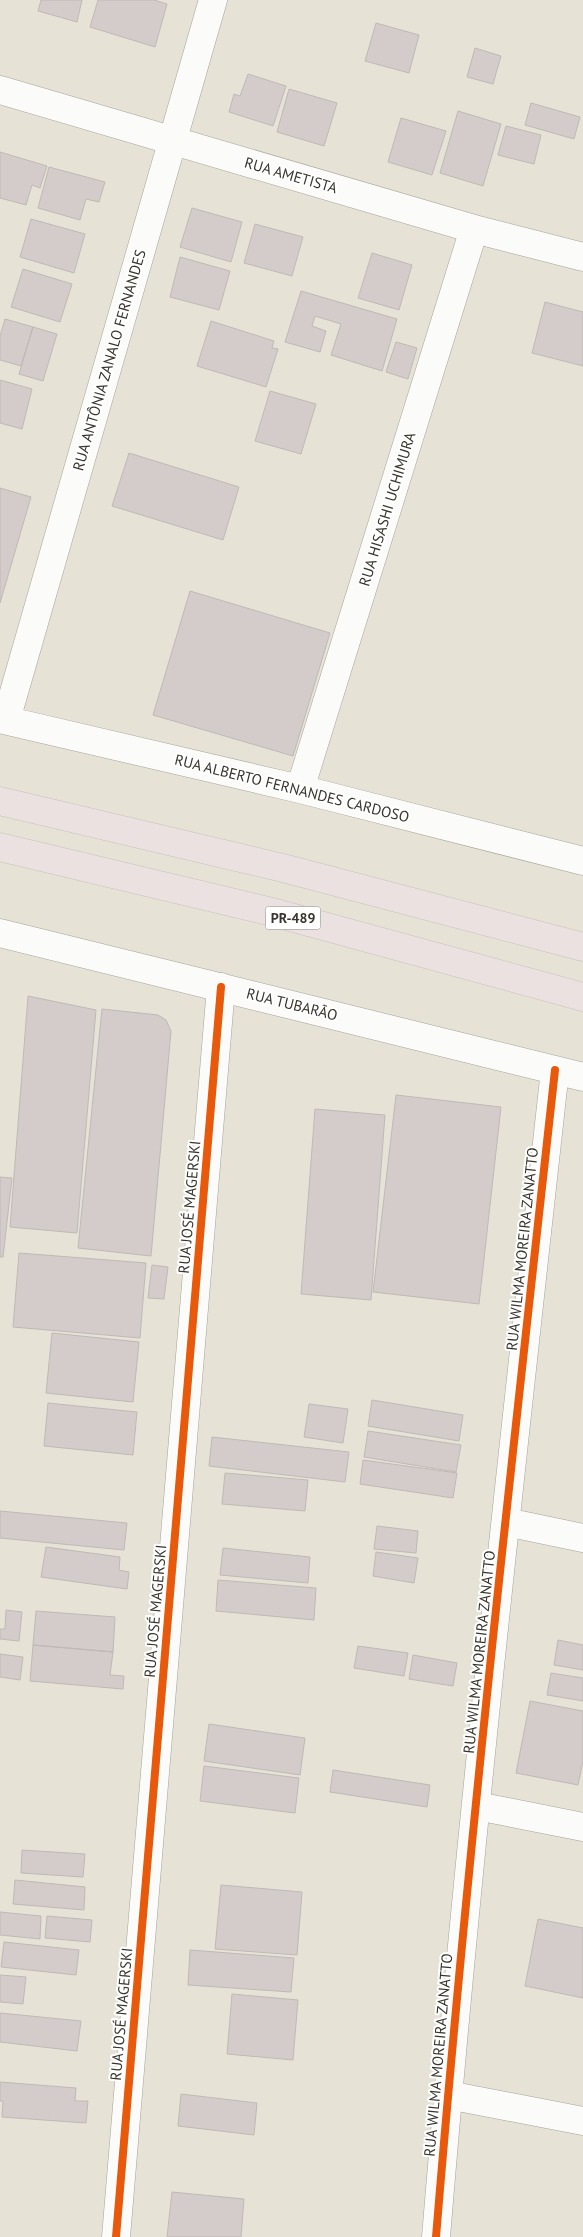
<svg xmlns="http://www.w3.org/2000/svg" width="583" height="2237" font-family="'PT Sans',sans-serif">
<rect width="100%" height="100%" fill="#e7e2d6"/>
<path fill="#d4cbcb" stroke="#bfb9b6" d="M41,0h41l-5,22 -39,-11z
M98,0h56l13,4 -12,43 -65,-20z
M376,23l43,12 -10,38 -44,-12z
M475,48l26,8 -8,28 -26,-7z
M248,74l38,12 -13,40 -44,-14 5,-18 6,2z
M289,89l48,14 -13,43 -47,-14z
M531,103l49,14 -6,22 -49,-14z
M458,111l43,13 -18,62 -43,-13z
M401,118l45,13 -14,44 -44,-13z
M506,126l35,9 -7,29 -36,-9z
M0,152l47,14 -7,22 -8,-3 -6,20 -26,-7z
M49,167l56,15 -6,20 -13,-3 -6,21 -42,-12z
M192,208l50,14 -11,40 -51,-15z
M31,219l54,15 -11,39 -54,-16z
M255,224l48,13 -11,39 -48,-13z
M372,253l40,12 -13,45 -41,-12z
M180,257l50,14 -11,39 -49,-13z
M23,269l49,15 -12,38 -49,-15z
M301,291l96,28 -15,52 -51,-16 10,-31 -26,-8 -3,10 14,5 -6,21 -35,-10z
M545,302l38,10v54l-51,-13z
M5,319l28,8 -12,39 -21,-6v-24z
M211,321l63,20 -2,7 6,1 -12,38 -69,-21z
M33,327l24,7 -14,47 -24,-7z
M396,342l21,6 -9,31 -22,-7z
M0,380l32,9 -10,40 -22,-6z
M270,391l46,13 -15,50 -46,-13z
M129,453l110,34 -16,53 -111,-34z
M0,488l31,9 -31,106z
M190,591l140,42 -37,123 -140,-41z
M28,996l68,14 -19,223 -67,-6z
M102,1009l56,6 8,5 5,11 -20,225 -73,-8z
M396,1095l105,12 -22,197 -106,-12z
M315,1109l70,6 -14,185 -70,-6z
M0,1177l12,1 -9,79h-3z
M19,1253l127,10 -6,75 -127,-11z
M152,1265l16,2 -4,32 -16,-1z
M52,1333l87,9 -6,60 -87,-9z
M372,1400l91,15 -4,26 -91,-15z
M48,1403l89,9 -4,43 -89,-9z
M309,1404l39,5 -5,34 -39,-6z
M368,1431l93,14 -5,27 -92,-15z
M212,1437l137,15 -4,30 -136,-16z
M363,1460l94,13 -4,25 -93,-14z
M225,1473l83,7 -3,31 -83,-7z
M0,1511l127,12 -3,27 -124,-12z
M377,1526l41,5 -2,22 -42,-4z
M46,1547l74,10 -1,13 10,2 -2,17 -86,-12z
M223,1548l87,9 -2,26 -88,-8z
M376,1552l42,6 -4,25 -41,-7z
M218,1580l98,8 -2,32 -98,-9z
M6,1610l16,2 -3,29 -19,-2v-10h5z
M36,1611l79,6 -2,35 -80,-7z
M558,1640l25,5v25l-29,-5z
M33,1645l80,7 -3,23 14,1 -1,13 -93,-8z
M358,1646l50,7 -4,23 -50,-8z
M0,1654l23,3 -3,23 -20,-3z
M413,1655l44,8 -4,23 -44,-7z
M551,1673l32,5v23l-36,-6z
M530,1701l53,10v50l-5,24 -62,-12z
M209,1724l96,14 -5,37 -96,-14z
M204,1766l95,12 -4,35 -95,-12z
M333,1770l97,15 -3,22 -97,-15z
M22,1850l63,4 -2,23 -62,-4z
M15,1880l70,7 -1,23 -71,-6z
M221,1885l81,7 -5,63 -82,-6z
M0,1912l41,4 -1,23 -40,-4z
M47,1916l45,4 -2,22 -45,-4z
M538,1919l45,9v70l-58,-12z
M4,1942l75,8 -3,25 -75,-8z
M190,1950l104,8 -3,34 -103,-7z
M0,1975l26,2 -3,27 -23,-2z
M232,1994l66,6 -5,60 -66,-6z
M0,2013l81,8 -4,30 -77,-9z
M0,2082l76,6 -1,13h13l-2,22 -84,-6 1,-16h-3z
M181,2094l76,9 -3,32 -76,-9z
M172,2192l72,7 -3,38h-74z"/>
<g fill="none" stroke-linecap="round" stroke-linejoin="round">
<defs>
<path id="street" d="M0,90l474,139 109,28
M0,719l300,70 283,72
M6,720l207,-720
M300,789l174,-560
M0,933l583,144
M506,1522l77,16
M477,1806l106,21
M448,2095l135,26
M116,2237l105,-1250
M436,2237c32,-390 76,-778 119,-1167"/>
<path id="primary" d="M0,801l283,67 300,79
M0,847l272,65 311,85"/>
</defs>
<use href="#street" stroke="#a6a299" stroke-width="29"/>
<use href="#primary" stroke="#c3c1bb" stroke-width="29"/>
<use href="#street" stroke="#fbfbf9" stroke-width="28"/>
<use href="#primary" stroke="#ebe1e1" stroke-width="28"/>
<defs>
<path id="cycleway" d="M116,2237l105,-1250
M436,2237c32,-390 76,-778 119,-1167"/>
</defs>
<use href="#cycleway" stroke="#fff" stroke-width="11"/>
<use href="#cycleway" stroke="#e8590c" stroke-width="8"/>
</g>
<g text-anchor="middle" dominant-baseline="central" stroke-width="4" stroke-linejoin="round" paint-order="stroke">
<rect fill="#fff" stroke="#74726c" stroke-width="1" x="265.5" y="906.5" width="55" height="23" rx="4"/>
<g font-size="14" font-weight="bold" fill="#38352d">
<text x="293" y="918">PR-489</text>
</g>
<g font-size="15" fill="#38352d" stroke="#fff">
<text transform="translate(291 175) rotate(16)">RUA AMETISTA</text>
<text transform="translate(109 360) rotate(-74)">RUA ANTÔNIA ZANALO FERNANDES</text>
<text transform="translate(387 509) rotate(-73)">RUA HISASHI UCHIMURA</text>
<text transform="translate(292 788) rotate(14)">RUA ALBERTO FERNANDES CARDOSO</text>
<text transform="translate(292 1004) rotate(14)">RUA TUBARÃO</text>
<text transform="translate(189 1207) rotate(-85)">RUA JOSÉ MAGERSKI</text>
<text transform="translate(522 1249) rotate(-84)">RUA WILMA MOREIRA ZANATTO</text>
<text transform="translate(155 1611) rotate(-85)">RUA JOSÉ MAGERSKI</text>
<text transform="translate(479 1652) rotate(-84)">RUA WILMA MOREIRA ZANATTO</text>
<text transform="translate(121 2014) rotate(-85)">RUA JOSÉ MAGERSKI</text>
<text transform="translate(438 2055) rotate(-85)">RUA WILMA MOREIRA ZANATTO</text>
</g>
</g>
</svg>
